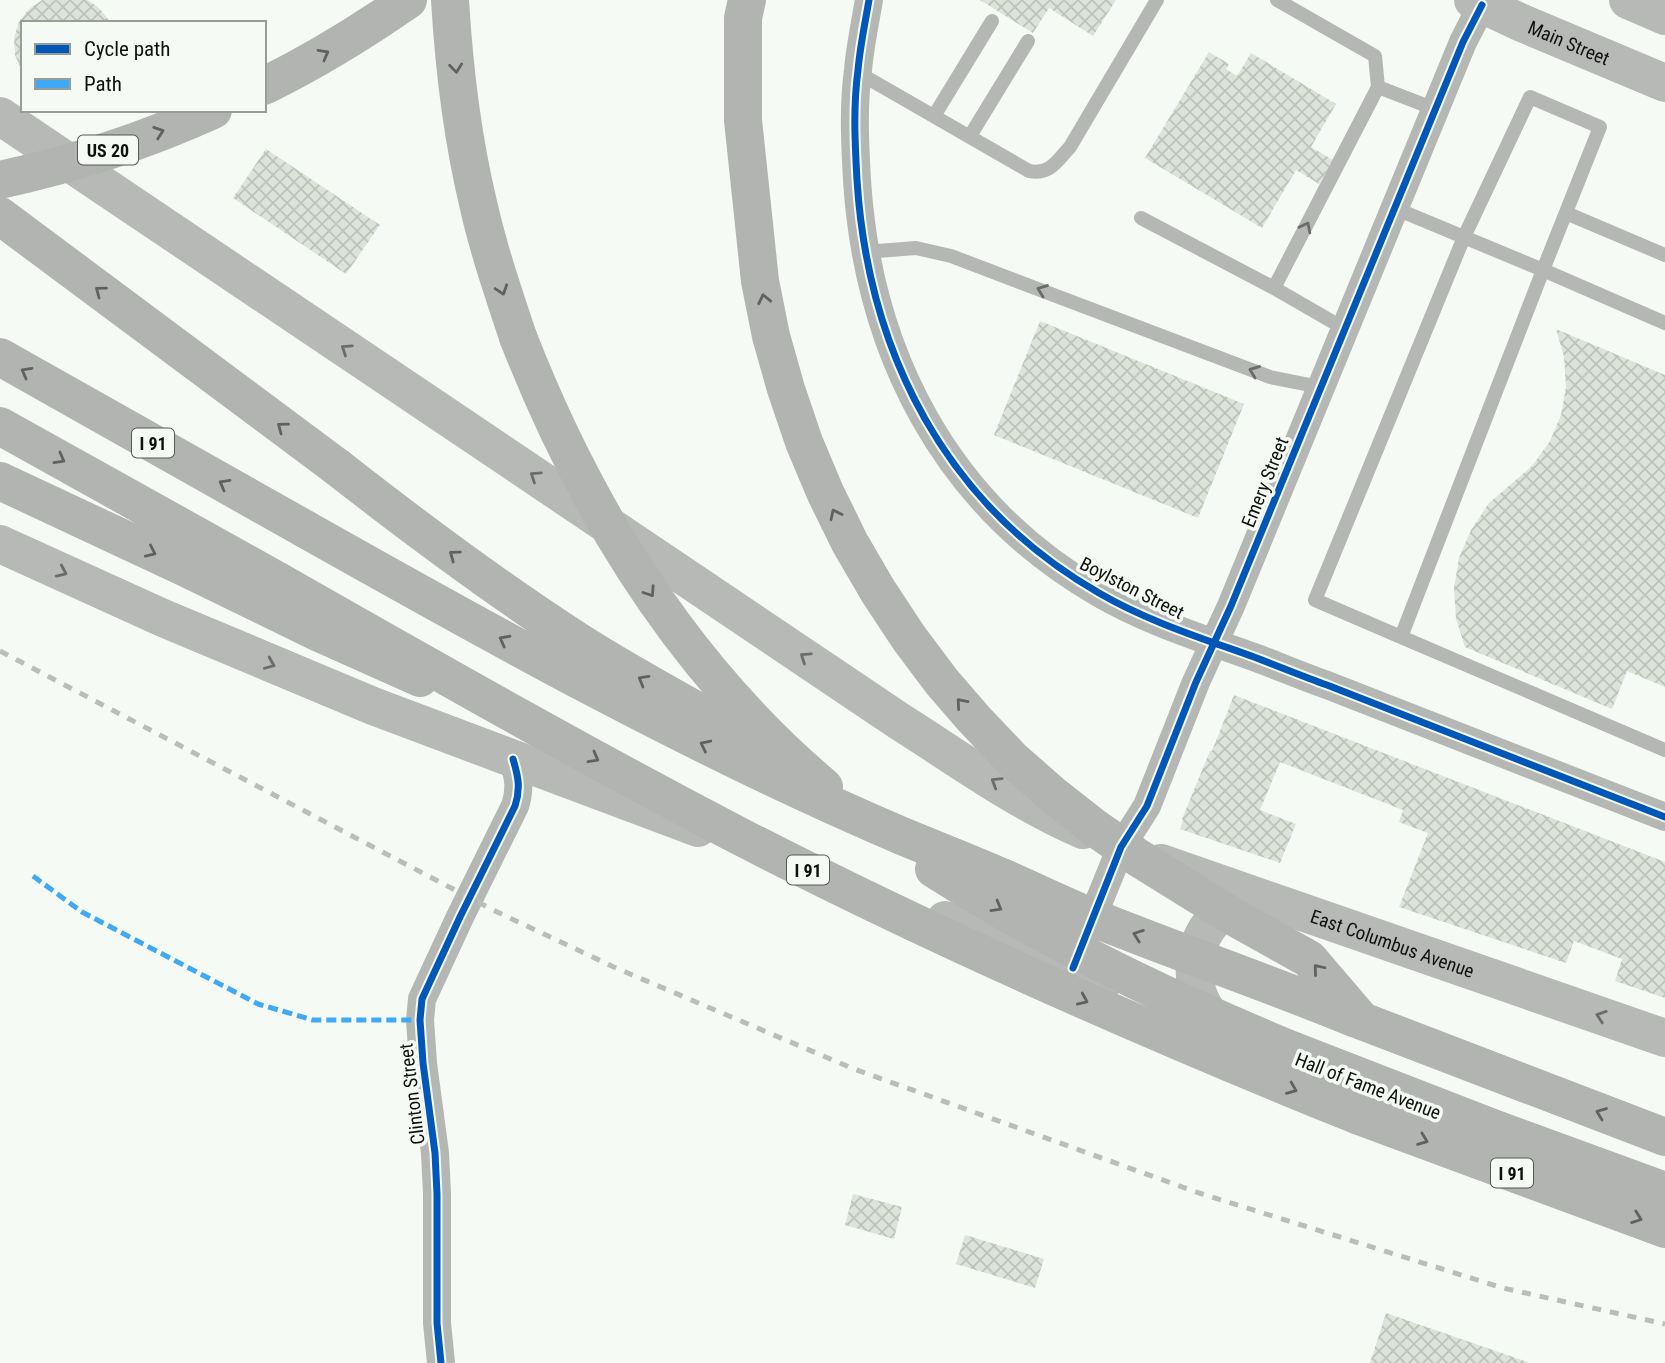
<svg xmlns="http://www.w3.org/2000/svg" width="1665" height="1363" font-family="'Roboto Condensed',sans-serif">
<defs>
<pattern id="building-cross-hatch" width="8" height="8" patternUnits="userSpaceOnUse" patternTransform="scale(1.75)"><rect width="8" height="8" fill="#dce4da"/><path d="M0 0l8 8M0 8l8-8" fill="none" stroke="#bcc3ba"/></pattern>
</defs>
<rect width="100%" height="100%" fill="#f6faf5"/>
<path fill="url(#building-cross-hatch)" d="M42,0h46l12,9 11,14h-88v50l-8,-18 -1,-17 5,-16 10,-13z
M980,0h136l-23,36 -44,-28 -16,25z
M1209,52l20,12 -3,5 11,7 14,-23 85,51 -25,43 22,13 -14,24 -23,-14 -34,58 -117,-70z
M266,149l114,76 -34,49 -113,-76z
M1040,321l204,83 -46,114 -204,-83z
M1556,329l109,46v312l-38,-16 -15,38 -147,-62 -9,-28 -2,-31 5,-30 12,-28 18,-27 43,-37 18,-25 11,-26 5,-28 -2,-30z
M1234,695l431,167v136l-50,-17 7,-22 -48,-18 -8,22 -167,-56 29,-74 -29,-11 4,-12 -123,-48 -20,48 36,14 -16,39 -100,-34 3,-9 -1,-1 28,-68h2z
M853,1194l49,13 -8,32 -49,-14z
M965,1235l79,24 -9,29 -79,-24z
M1386,1313l144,50h-160z"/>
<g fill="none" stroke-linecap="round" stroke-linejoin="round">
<path stroke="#b5b7b5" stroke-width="14" d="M1277,0l98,56 3,31 57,22
M857,72l172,99c21,4 28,-10 41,-24l87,-147
M934,116l58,-95
M970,136l58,-95
M1394,208l149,62 -142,367 264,113
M1566,213l99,42
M1141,218l133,70 71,41
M865,252l51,-4 35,8 319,121 50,10
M1274,288l104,-201
M1401,637l-86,-37 149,-363 66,-140 70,30 -57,143 122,53"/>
<path stroke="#b5b7b5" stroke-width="28" d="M869,0c-4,23 -9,47 -11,70 -5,37 -3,74 -1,110 11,173 89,325 242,413 48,28 102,45 155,64 24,9 48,19 73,28 112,44 225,88 338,132
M1085,936l36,-89 26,-41 49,-124 35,-76 232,-564 19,-37
M441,1363l-4,-40v-129l-2,-41 -12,-90 -3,-43 2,-21 38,-82 55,-111c6,-18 3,-30 -2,-47"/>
<g stroke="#b7b9b7" stroke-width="38">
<path id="s1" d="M1473,0l49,23 143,60"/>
<path d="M1628,0l37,16"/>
<path d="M0,116l899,605c60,38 119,81 184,109"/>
<path d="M0,544l163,74 210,88 325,122"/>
<path id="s2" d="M1161,863l504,175"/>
<path d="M945,920l159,61"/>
<path d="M1223,1029c-5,-5 -11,-10 -15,-16 -22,-30 -16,-75 12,-99 10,-9 22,-13 34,-16"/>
</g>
<path stroke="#b2b4b2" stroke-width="38" d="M450,0c4,68 12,136 28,203 10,45 25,89 40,134
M264,86c51,-25 98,-54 144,-86
M0,216l337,251
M0,357l305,172
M0,426l278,155
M0,481l186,87 131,64 103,46
M1362,1021l303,116
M1294,1051l196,76 175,64
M1359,1116l306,113"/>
<path stroke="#babdba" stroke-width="5" stroke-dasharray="9 9" stroke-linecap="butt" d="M0,651l493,259 123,58 238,101 345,124 304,95 162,36"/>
<path stroke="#b2b4b2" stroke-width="38" d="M747,0l-4,18v102l17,161 11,55 15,53 18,53 21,50 25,51 28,48 31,47 33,44 32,37 38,40 41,36 42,33 42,29 95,59 77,43 53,62
M0,180c73,-16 145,-39 213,-70
M518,337c67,172 164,330 306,450
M337,467c78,61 158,121 242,175 52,33 107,63 162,93
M305,529c195,110 391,219 597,307 34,14 68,27 102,42 34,15 67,31 102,45 83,33 168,62 250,96
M278,581c155,88 309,176 467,258 200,103 406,193 614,277
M934,869c113,72 236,131 360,182"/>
<path stroke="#3fa9f5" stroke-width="5" stroke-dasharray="10 5" stroke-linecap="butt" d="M33,876l49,36 176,92 55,16h107"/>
<defs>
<path id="cycleway" d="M869,0c-4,23 -9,47 -11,70 -5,37 -3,74 -1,110 11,173 89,325 242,413 48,28 102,45 155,64 24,9 48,19 73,28 112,44 225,88 338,132
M1073,968l48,-121 26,-41 49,-124 35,-76 232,-564 19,-37
M441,1363l-4,-40v-129l-2,-41 -12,-90 -3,-43 2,-21 38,-82 55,-111c6,-18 3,-30 -2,-47"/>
</defs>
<use href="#cycleway" stroke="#f5fbf4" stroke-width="11"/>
<use href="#cycleway" stroke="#0057b8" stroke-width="7"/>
</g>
<defs><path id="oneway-chevron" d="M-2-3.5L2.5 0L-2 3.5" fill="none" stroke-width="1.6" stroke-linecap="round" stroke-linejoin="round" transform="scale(1.75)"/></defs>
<g stroke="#606260">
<use href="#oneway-chevron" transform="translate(324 54) rotate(-29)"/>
<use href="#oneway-chevron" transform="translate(456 68) rotate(84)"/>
<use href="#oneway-chevron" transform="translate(159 132) rotate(-19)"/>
<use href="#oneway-chevron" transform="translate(502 290) rotate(72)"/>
<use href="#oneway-chevron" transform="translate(100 291) rotate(-143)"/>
<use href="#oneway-chevron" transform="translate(764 299) rotate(-102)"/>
<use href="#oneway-chevron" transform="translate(26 372) rotate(-151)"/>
<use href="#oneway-chevron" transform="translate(282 427) rotate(-143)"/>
<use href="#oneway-chevron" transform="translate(60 459) rotate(29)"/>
<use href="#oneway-chevron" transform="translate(224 484) rotate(-151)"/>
<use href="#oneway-chevron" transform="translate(835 514) rotate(-116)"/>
<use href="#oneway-chevron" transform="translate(151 552) rotate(25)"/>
<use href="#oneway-chevron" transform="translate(454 555) rotate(-144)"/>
<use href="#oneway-chevron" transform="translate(650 592) rotate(56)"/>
<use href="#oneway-chevron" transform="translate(504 640) rotate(-152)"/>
<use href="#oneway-chevron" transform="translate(643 680) rotate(-150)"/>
<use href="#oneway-chevron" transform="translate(961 703) rotate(-131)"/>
<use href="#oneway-chevron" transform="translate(705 745) rotate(-154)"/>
<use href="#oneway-chevron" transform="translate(594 758) rotate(29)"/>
<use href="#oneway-chevron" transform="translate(997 907) rotate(30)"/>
<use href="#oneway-chevron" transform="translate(1138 935) rotate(-160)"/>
<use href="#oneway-chevron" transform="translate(1318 969) rotate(-130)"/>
<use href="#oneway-chevron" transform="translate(1083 1000) rotate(24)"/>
<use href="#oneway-chevron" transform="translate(1292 1089) rotate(22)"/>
<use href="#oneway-chevron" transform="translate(1601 1113) rotate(-159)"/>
<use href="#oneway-chevron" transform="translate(1423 1140) rotate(21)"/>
<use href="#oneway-chevron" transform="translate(1637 1218) rotate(20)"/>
</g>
<g stroke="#6a6c6a">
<use href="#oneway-chevron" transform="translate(1306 227) rotate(-63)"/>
<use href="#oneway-chevron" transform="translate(1042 290) rotate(-159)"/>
<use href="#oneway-chevron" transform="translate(1254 371) rotate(-159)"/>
</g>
<g stroke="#6b6d6b">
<use href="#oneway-chevron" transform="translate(346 349) rotate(-146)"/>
<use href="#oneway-chevron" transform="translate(535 476) rotate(-146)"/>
<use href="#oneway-chevron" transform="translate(62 572) rotate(24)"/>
<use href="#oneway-chevron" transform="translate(805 657) rotate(-146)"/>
<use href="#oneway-chevron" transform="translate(270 664) rotate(23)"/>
<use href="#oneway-chevron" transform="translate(996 782) rotate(-148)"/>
<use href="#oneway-chevron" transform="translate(1601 1016) rotate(-161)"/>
</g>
<g text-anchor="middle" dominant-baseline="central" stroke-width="7" stroke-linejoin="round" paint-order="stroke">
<g fill="#f5fbf4" stroke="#545754" stroke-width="2">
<rect x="78" y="135.5" width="60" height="29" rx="5"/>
<rect x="132" y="428.5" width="42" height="29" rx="5"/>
<rect x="787" y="855.5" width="42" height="29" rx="5"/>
<rect x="1491" y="1158.5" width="42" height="29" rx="5"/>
</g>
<g font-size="18" font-weight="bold" fill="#0f110f">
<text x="108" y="150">US 20</text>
<text x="153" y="443">I 91</text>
<text x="808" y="870">I 91</text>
<text x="1512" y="1173">I 91</text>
</g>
<g font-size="19" fill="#0f110f" stroke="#f5fbf4">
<text stroke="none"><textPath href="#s1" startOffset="105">Main Street</textPath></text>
<text transform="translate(1265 482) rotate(-68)">Emery Street</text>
<text transform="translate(1132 588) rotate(27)">Boylston Street</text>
<text stroke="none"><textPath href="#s2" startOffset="245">East Columbus Avenue</textPath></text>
<text transform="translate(1368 1086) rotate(21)">Hall of Fame Avenue</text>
<text transform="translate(412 1094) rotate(-97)">Clinton Street</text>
</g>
</g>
<rect x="21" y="21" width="245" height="91" fill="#f5fbf4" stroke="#999d98" stroke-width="2"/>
<rect x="35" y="44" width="35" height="10" fill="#0057b8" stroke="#999d98" stroke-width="2"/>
<text x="84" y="56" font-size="21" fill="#0f110f">Cycle path</text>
<rect x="35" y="79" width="35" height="10" fill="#3fa9f5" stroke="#999d98" stroke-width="2"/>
<text x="84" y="91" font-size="21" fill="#0f110f">Path</text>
</svg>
